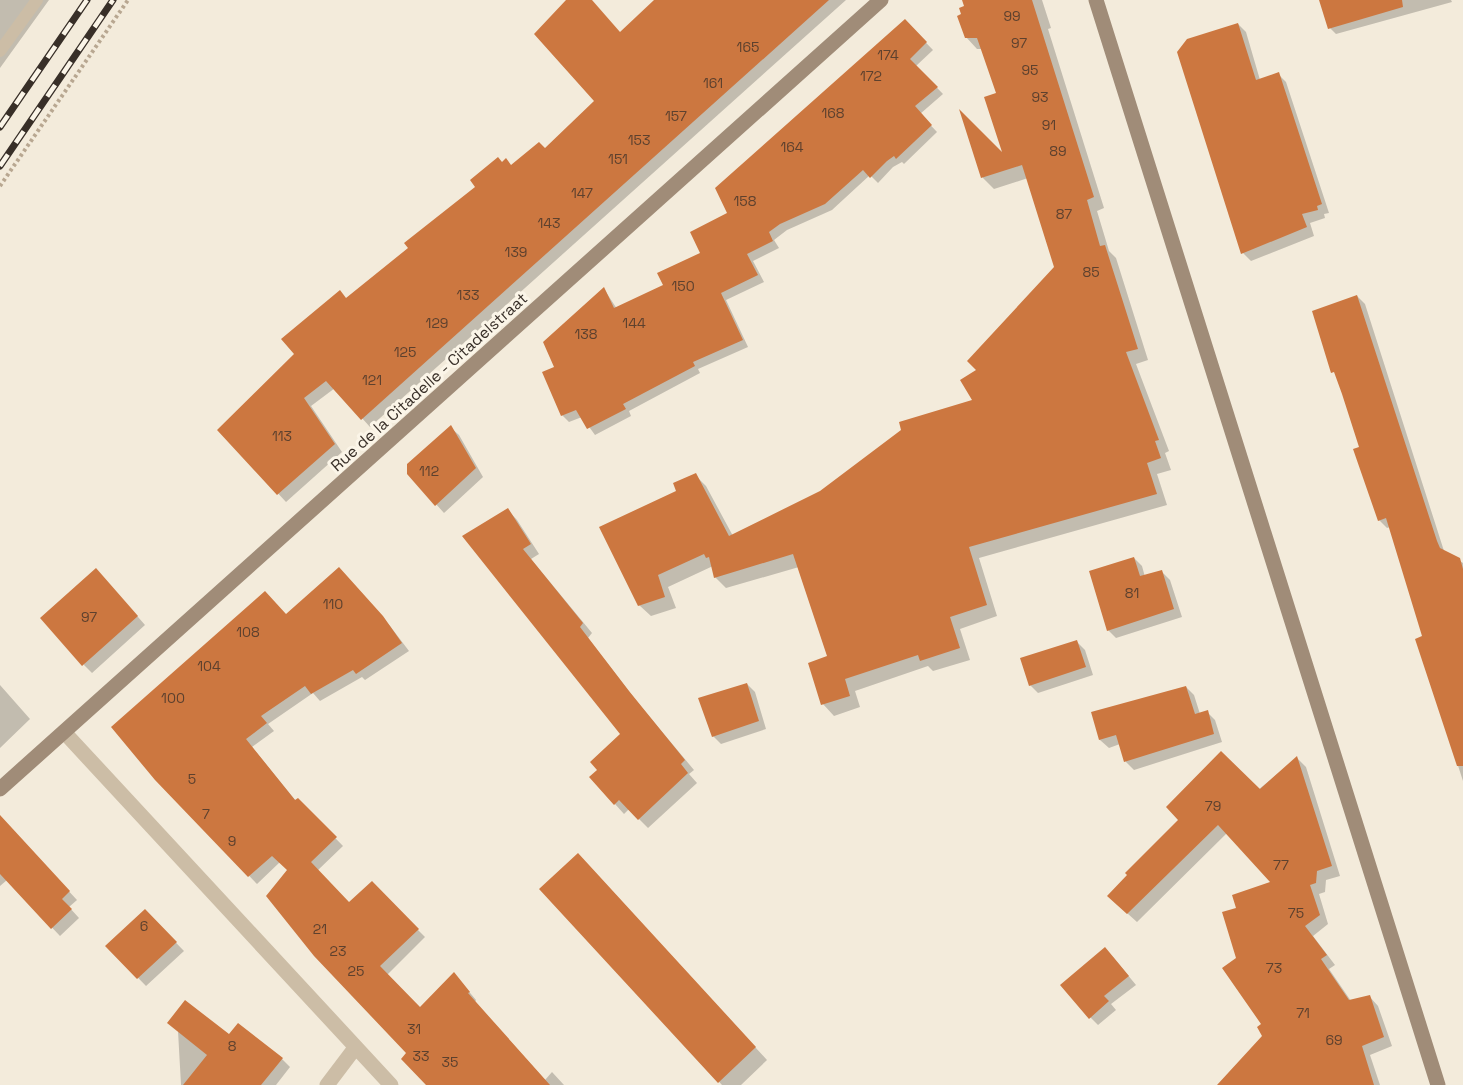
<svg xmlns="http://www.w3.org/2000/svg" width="1463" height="1085" font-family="'Space Grotesk',sans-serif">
<rect width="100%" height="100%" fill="#f3ebdb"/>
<path fill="#0003" d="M0,0h49l-49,68z
M571,0h20l29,34 56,-34h170l-476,427 -35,-39 -24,18 31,46 -56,50 -67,-72 77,-76 51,-54 63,-52 92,-84 10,2 33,-17 52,-48z
M964,0h78l9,28 -3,1 56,179 -7,3 12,40 7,7 32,102 -12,4 33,87 -4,2 6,17 -14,4 10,31 -188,53 18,58 -37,13 10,31 -37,11 -5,-5 -73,25 5,16 -26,9 -11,-12 6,-47 -30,-90 -73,21 -11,-11 -2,-11 -45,21 8,21 -25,8 -12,-11 39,-113 17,-17 11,11 27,50 88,-44 153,-91 4,-30 78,-103 -28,-90 -34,11 -11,-11 -20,-64 42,43 -7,-63 -16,-45h-5l-11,-12z
M1321,0h130l1,2 -116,32 -6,-6z
M905,21l28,29 -17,16 27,28 -23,20 17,18 -33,32 -2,-2 -9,5 -15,16 -8,-8 -38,35 -45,20 -13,10 5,8 -26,13 11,21 -38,18 22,47 -50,22 2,4 -71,38 2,5 -36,19 -13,-18 -13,5 -7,-7 -6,-48 48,-78 13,20 48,-24 38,-31 26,-40z
M1238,24l8,8 14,48 18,-6 8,8 43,131 -5,1 1,4 -15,5 4,13 -63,25 -8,-8 -65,-201z
M1357,296l8,8 79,247 19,12v218l-46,-141 7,-3 -34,-110 -3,1 -8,-8 -18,-72z
M451,428l8,7 24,42 -39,36 -35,-39z
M508,510l9,10 22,34 -8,5 61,74 -4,5 50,65 56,67 -5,4 8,9 -49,45 -19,-19 -5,5 -9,-10 -16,-34 23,-36 -157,-197z
M1134,558l8,8 3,11 17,-5 8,8 12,37 -66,21 -8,-8z
M346,577l44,49 19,25 -44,29 -3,-3 -42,24 -7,-8 -45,31 6,7 -22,16 44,54 2,-1 45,46 -26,25 32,33 22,-21 54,54 -38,38 33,34 41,-27 15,18 -1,2 70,78 7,-8 12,13h-136l-140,-215 -8,-8 -23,22 -101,-105 131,-163z
M104,578l41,47 -53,48 -8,-8z
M1077,642l8,8 8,25 -55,18 -8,-8z
M747,684l8,8 11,37 -45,15 -8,-8z
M0,685l30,34 -30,29z
M1186,687l8,8 6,19 7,-2 8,8 7,22 -88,28 -8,-8 -6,-18 -11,4 -9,-8 -7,-27z
M1297,758l9,9 34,109 -14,4 -1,12 -6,2 9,30 -15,12 22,29 -6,4 22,32 18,-5 9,10 14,40 -22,9 10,30h-161l45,-49 -1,-12 -25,-65v-50l35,-26 -46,-50 -90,89 -19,-17z
M0,828l13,3 64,69 -8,7 10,11 -19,18 -53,-56 -7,6z
M590,867l177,193 -26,25h-19l-181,-196z
M153,919l31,32 -38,35 -39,-40z
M1113,957l23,28 -25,19 5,6 -18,15 -8,-8z
M178,1031l51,5 53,23 8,8 -14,18h-95z"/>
<path fill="#cc7740" d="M566,0h26l28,32 34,-32h175l-468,420 -35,-39 -22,17 31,46 -58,51 -60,-65 77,-76 -13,-15 59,-49 6,8 62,-50 -4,-5 71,-56 -5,-7 28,-23 4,5 4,-4 5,7 28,-23 6,6 49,-47 -60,-67z
M962,0h70l62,197 -7,3 13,46 5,-1 33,104 -12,3 33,88 -4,1 6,17 -14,5 10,31 -188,53 18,58 -37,12 10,31 -40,13 -2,-6 -73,24 5,17 -29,9 -13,-42 19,-7 -34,-102 -79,24 -5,-21 -3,1 -2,-4 -46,21 7,22 -27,9 -39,-79 77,-36 -3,-8 23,-10 33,63 91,-45 81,-61 -2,-8 73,-22 -12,-20 16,-10 -9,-9 87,-94 -32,-102 -41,13 -22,-69 43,43 -18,-55 12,-4 -19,-55h-12l-8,-22 4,-2 -2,-6 5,-2z
M1319,0h83l1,7 -75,22z
M905,19l22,23 -17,17 28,28 -23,19 17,19 -36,34 -2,-3 -7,5 -17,17 -7,-8 -38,34 -45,20 -11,8 4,9 -26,13 11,21 -37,18 22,47 -50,22 2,4 -72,38 3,5 -39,20 -11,-19 -15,6 -19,-44 12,-5 -11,-25 61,-55 10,21 49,-23 -6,-12 43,-20 -10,-21 37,-19 -12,-25z
M1238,23l18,57 23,-8 43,132 -5,2 1,4 -16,4 5,13 -66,27 -64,-202 10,-13z
M1357,295l80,246 3,7 20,10 3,11v197h-6l-42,-127 7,-3 -36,-118 -8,3 -25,-72 6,-2 -17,-53 -8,-22 -3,1 -19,-62z
M451,425l25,43 -41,38 -28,-32v-10z
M508,508l23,36 -8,5 60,74 -3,4 49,64 56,69 -4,4 7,9 -50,47 -19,-20 -5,5 -25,-28 8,-7 -7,-8 30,-28 -158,-198z
M1134,557l6,19 22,-6 12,39 -67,22 -18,-60z
M339,567l44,49 19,27 -46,31 -3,-4 -42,24 -6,-8 -44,30 6,7 -21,16 49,61 3,-2 39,39 -26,25 38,40 23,-21 47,48 -39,37 40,41 34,-35 16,20 -2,1 82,92h-124l-25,-26 5,-6 -92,-97 -48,-60 21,-26 -15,-14 -24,21 -93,-97 -44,-53 154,-136 21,23z
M96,568l42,48 -56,50 -42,-48z
M1077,640l9,27 -57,19 -9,-28z
M747,683l12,38 -47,16 -14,-39z
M1186,686l9,28 13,-4 6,24 -90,28 -8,-27 -17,5 -8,-28z
M1221,751l39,38 37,-33 35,110 -15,5 -1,12 -6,2 10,30 -15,11 22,29 -6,4 28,41 21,-5 14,42 -22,9 12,39h-157l45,-49 -5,-9 4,-3 -39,-56 14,-10 -14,-46 14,-4 -4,-13 38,-13 -52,-57 -91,89 -20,-18 20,-21 -2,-2 53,-53 -12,-13z
M0,815l70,76 -8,8 10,10 -21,20 -51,-55z
M578,853l178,194 -38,36 -179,-194z
M145,909l32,33 -40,37 -32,-33z
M1105,947l24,29 -25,20 5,5 -20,18 -29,-34z
M185,1000l44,34 9,-11 45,35 -22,27h-78l24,-30 -40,-32z"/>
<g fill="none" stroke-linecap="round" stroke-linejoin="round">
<path stroke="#b8a791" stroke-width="4" stroke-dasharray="3 3" stroke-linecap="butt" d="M0,186l128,-186"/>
<path stroke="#ccbda6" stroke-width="12" d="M0,51l37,-51"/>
<path stroke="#ccbda6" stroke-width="15" d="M64,732l327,353
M327,1085l28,-37"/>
<path stroke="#a08c78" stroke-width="15" d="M1096,0l342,1085
M0,789l881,-789"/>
<defs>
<path id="rail" d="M0,127l87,-127
M0,166l113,-166"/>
</defs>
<use href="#rail" stroke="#382f28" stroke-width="7"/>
<use href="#rail" stroke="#fbf5e8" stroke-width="4.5" stroke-dasharray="14" stroke-linecap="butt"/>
</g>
<g text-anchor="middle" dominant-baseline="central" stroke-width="6" stroke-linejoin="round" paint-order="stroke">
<g font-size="14" fill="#5d412e">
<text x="1012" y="16">99</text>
<text x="1019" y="43">97</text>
<text x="748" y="47">165</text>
<text x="888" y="55">174</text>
<text x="1030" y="70">95</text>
<text x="871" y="76">172</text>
<text x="713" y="83">161</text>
<text x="1040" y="97">93</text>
<text x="833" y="113">168</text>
<text x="676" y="116">157</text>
<text x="1049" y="125">91</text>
<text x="639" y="140">153</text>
<text x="792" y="147">164</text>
<text x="1058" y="151">89</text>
<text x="618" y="159">151</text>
<text x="582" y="193">147</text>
<text x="745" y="201">158</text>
<text x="1064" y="214">87</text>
<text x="549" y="223">143</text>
<text x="516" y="252">139</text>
<text x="1091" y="272">85</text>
<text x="683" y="286">150</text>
<text x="468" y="295">133</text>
<text x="437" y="323">129</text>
<text x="634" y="323">144</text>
<text x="586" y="334">138</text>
<text x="405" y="352">125</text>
<text x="372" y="380">121</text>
<text x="282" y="436">113</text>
<text x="429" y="471">112</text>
<text x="1132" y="593">81</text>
<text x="333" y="604">110</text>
<text x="89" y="617">97</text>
<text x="248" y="632">108</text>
<text x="209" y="666">104</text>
<text x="173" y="698">100</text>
<text x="192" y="779">5</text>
<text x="1213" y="806">79</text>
<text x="206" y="814">7</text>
<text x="232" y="841">9</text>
<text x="1281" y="865">77</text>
<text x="1296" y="913">75</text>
<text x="144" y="926">6</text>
<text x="320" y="929">21</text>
<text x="338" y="951">23</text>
<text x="1274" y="968">73</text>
<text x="356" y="971">25</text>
<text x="1303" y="1013">71</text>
<text x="414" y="1029">31</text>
<text x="1334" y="1040">69</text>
<text x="232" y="1046">8</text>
<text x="421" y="1056">33</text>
<text x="450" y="1062">35</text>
</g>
<g font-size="16" fill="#382f28" stroke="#fbf5e8">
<text transform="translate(429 382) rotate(-42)">Rue de la Citadelle - Citadelstraat</text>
</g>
</g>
</svg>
